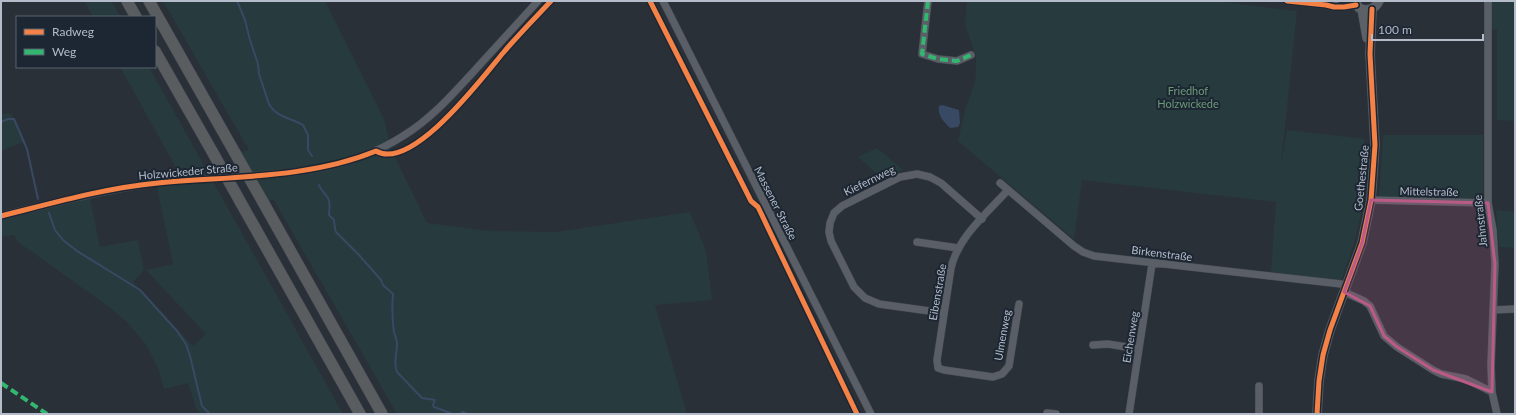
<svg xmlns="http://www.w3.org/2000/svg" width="1516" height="415" font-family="Lato,sans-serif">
<rect width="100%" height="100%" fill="#2a3038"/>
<path fill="#273a3e" d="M84,1h27l10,16h-28z
M163,1h162l59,118 7,30 36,74 62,8 67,1 134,-20 16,39 6,49 -57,5 32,109h-290l-123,-214 -11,2 -28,-49 14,-3z
M967,1h249l81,10 -16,154 6,-35 78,9 -2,65 -8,37 -14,40 -70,-9 5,-70 -194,-22 -8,59 -116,-98 7,-31 10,-28 1,-11v-15l-11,-31z
M1491,1h24v120l-18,-1v-90l-6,-1z
M120,67h29l194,347h-143l-4,-6 -8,-25 -24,6 -6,-21 -12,-23 -18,-22 -19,-16 -91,-65 -4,-7 -13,2v-21l88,-22 11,53 38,-7 6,30 -11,12 60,64 13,-12 -60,-64 27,-6 -17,-81 27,-3z
M9,113l3,2 11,27 -22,9v-37z
M1383,135h100v65l-104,-3z
M877,148l26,22 -20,9 -25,-22z
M1496,210l19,2v36l-16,-1z"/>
<path fill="#384963" d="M942,105l17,5 1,13 -2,4 -8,1c-6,-6 -13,-13 -11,-22z"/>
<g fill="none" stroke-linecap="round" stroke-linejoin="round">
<path stroke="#384963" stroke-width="2" d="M237,1l8,19 5,20 8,24 1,10 10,30c7,13 22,14 34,21l5,10v15l4,6
M1,122l7,-3h6l13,30 11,50
M319,185c2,6 6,8 9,13 3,6 1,11 1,17l5,5 1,9 1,3 23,23 22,25 2,5 10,9c-1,12 -1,25 1,38 1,4 3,8 3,12 0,10 -4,19 0,28l25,26 13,2 -2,5 1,2 19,7
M49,213l6,17 8,10 14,11 63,39 37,41 9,13 4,12 12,50 8,8
M459,414l4,-2 5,2"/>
<defs>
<path id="minor" d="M663,1l208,413
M928,1l-6,53 16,5 19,2 14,-6
M1287,1l39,4 8,2h10l12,-2
M1488,1v202l5,27 2,34 -4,101 1,27 5,22
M1326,5l9,-4
M1000,183l74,63 9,6 11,4 247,28 5,2
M1008,190c-21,23 -50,47 -57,78l-14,92 1,8 6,2 49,7 9,-3 7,-8 10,-62
M1371,200l117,3
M1,216c51,-13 102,-26 154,-33 83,-10 175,0 248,-47 28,-17 50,-42 72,-66 21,-23 42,-46 63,-69
M917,242l41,6
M1344,292l20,9 6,5 14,30 13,11 36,23 8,4 25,5 26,13
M1493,310l22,-1
M944,313l-65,-9 -14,-6 -11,-11 -23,-46 -2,-9 1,-9 4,-10 8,-7 58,-29 17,-3 13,3 11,6 41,36
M1093,345l15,-1 31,5
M1047,413l9,1
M1129,414l23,-150
M1259,414v-28"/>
<path id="major" d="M1354,1l5,7c9,4 16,1 20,-7
M1362,9l5,29
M1317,414l2,-33 4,-26 7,-25 32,-87 9,-43 4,-55 -5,-91 2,-45"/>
<path id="highway" d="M127,1l9,16
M149,1l86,152
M155,51l58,102
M263,202l119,212
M241,203l119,211"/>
</defs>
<use href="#minor" stroke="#484c53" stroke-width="8"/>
<use href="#major" stroke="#484c55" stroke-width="10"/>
<use href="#highway" stroke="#474c53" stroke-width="12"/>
<use href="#minor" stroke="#5a5e66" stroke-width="7"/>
<use href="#major" stroke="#5c6168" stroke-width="9"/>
<use href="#highway" stroke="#5a5d60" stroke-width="11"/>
<defs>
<path id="highway-bridge" d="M213,153l28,50
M235,153l28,49"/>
</defs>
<use href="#highway-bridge" stroke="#474c53" stroke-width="12" stroke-linecap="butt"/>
<use href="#highway-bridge" stroke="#5a5d60" stroke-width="11"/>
<path stroke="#33b770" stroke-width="4" stroke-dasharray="8 4" stroke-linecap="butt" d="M928,1l-6,53 16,5 19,2 14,-6
M1,383l46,31"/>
<defs>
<path id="cycleway" d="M650,1l101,200 7,6 99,207
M1287,1l39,4 8,2h10l12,-2
M1,216c52,-13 104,-28 157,-33 72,-7 150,-4 218,-32 36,21 106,-73 127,-98 15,-18 32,-35 48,-52
M1317,414l2,-33 4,-26 7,-25 32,-87 9,-43 4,-55 -5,-91 2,-45"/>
</defs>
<use href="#cycleway" stroke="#1d2633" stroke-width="8"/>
<use href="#cycleway" stroke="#f48246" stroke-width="5"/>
</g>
<path fill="#bc5a87" fill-opacity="0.2" stroke="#bc5a87" stroke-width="3" stroke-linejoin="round" d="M1371,200l117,3 7,61 -3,128 -59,-22 -36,-23 -13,-11 -14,-30 -26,-14 18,-49z"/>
<g text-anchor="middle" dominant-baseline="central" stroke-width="4" stroke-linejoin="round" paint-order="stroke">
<g font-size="11" fill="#6b9a76" stroke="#1d2633">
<text x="1188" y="90">Friedhof<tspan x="1188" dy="13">Holzwickede</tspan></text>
</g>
<g font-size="11" fill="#b4bcc9" stroke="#1d2633">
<text transform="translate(188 171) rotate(-5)">Holzwickeder Straße</text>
<text transform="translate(1361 178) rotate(-84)">Goethestraße</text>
<text transform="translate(869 180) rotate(-26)">Kiefernweg</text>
<text transform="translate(1429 191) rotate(1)">Mittelstraße</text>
<text transform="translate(776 203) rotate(63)">Massener Straße</text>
<text transform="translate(1480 221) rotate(-96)">Jahnstraße</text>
<text transform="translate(1162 253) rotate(7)">Birkenstraße</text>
<text transform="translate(937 292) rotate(-80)">Eibenstraße</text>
<text transform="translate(1002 335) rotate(-80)">Ulmenweg</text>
<text transform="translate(1130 337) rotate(-81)">Eichenweg</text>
</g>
</g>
<rect width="1516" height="415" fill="none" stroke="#b4bcc9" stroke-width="4"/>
<rect x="16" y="16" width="140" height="52" fill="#1d2633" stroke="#59626f"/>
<rect x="24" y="29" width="20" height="6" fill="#f48246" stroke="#59626f"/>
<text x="52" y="36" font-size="12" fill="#b4bcc9">Radweg</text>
<rect x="24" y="49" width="20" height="6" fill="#33b770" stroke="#59626f"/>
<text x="52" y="56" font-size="12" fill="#b4bcc9">Weg</text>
<path d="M1372 34v6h111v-6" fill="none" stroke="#b4bcc9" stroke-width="2"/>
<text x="1378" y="34" font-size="12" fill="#b4bcc9" stroke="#1d2633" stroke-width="3" paint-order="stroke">100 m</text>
</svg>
